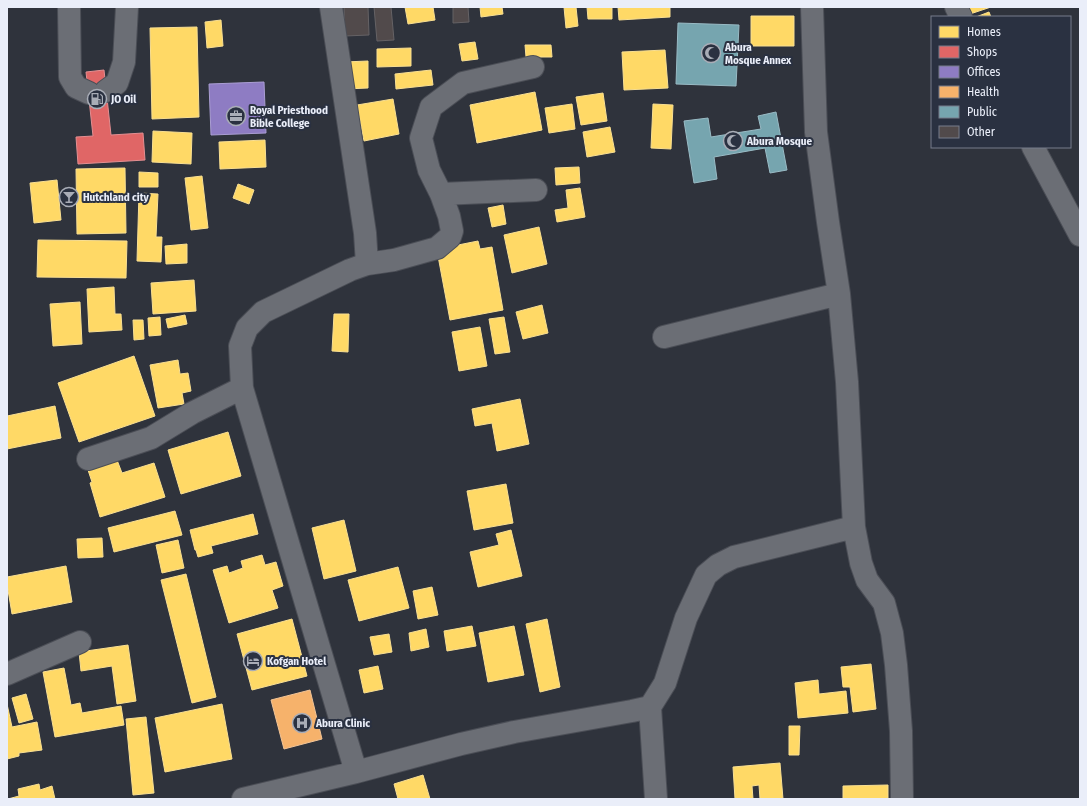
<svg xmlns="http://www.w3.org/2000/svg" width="1087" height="806" font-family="'Fira Sans Condensed',sans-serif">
<rect width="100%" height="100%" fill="#2f333c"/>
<path fill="#ffd966" stroke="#f9df92" d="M405,7h28l2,13 -27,4z
M480,7h22l1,7 -22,3z
M564,7h12l2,19 -12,2z
M587,7h25v12h-24z
M618,7h52v10l-51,3z
M968,7h23l-21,7z
M989,12l2,5h-15z
M751,16h43v30h-43z
M221,20l2,26 -16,2 -2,-26z
M197,27l2,90 -47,2 -2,-91z
M475,42l3,17 -16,2 -3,-17z
M525,45h26l1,12h-26z
M411,48v18l-34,1v-18z
M665,50l3,38 -44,2 -2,-38z
M368,61v27l-23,1 -1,-27z
M431,70l2,15 -37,4 -1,-15z
M535,92l7,38 -65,13 -7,-38z
M603,93l4,28 -26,4 -5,-28z
M393,99l6,35 -35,7 -7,-36z
M572,104l3,25 -26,4 -4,-25z
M653,104l20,1 -2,44 -20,-1z
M610,127l5,25 -28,5 -4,-25z
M153,131l39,2 -1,31 -39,-2z
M265,140l1,27 -46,2 -1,-27z
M579,167l1,16 -24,2 -1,-17z
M125,168l1,65 -49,1 -1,-65z
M139,172l19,1v14h-19z
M202,176l6,52 -17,2 -6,-52z
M57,180l4,40 -27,3 -4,-40z
M238,184l16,6 -5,14 -16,-6z
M580,188l5,29 -28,5 -2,-12 13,-2 -2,-18z
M139,193l19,1 -2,43h6l-1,25 -24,-1z
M503,205l3,19 -14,3 -4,-19z
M539,227l8,37 -35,9 -8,-38z
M38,240l89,1 -1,37 -89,-1z
M478,241l2,8 12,-2 11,63 -53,10 -12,-64 11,-2 -1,-7z
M187,244v19l-21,1 -1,-18z
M194,280l2,31 -43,3 -2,-31z
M114,287l1,27h6l1,16 -33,2 -2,-43z
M80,302l2,42 -29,2 -3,-42z
M542,305l6,28 -25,6 -7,-27z
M334,314h15l-1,38 -16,-1z
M185,315l2,9 -19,4 -2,-9z
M160,317l1,18 -12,1 -1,-18z
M504,317l6,35 -15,2 -6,-35z
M133,320h10l1,19 -10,1z
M480,327l7,39 -28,5 -7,-39z
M134,356l21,60 -76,26 -21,-59z
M178,360l2,14 8,-1 3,18 -9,2 2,11 -26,4 -8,-43z
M520,399l9,45 -32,7 -5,-28 -17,3 -3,-17z
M55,406l6,32 -54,11v-33z
M228,432l13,44 -60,18 -13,-44z
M117,460l5,13 32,-10 11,34 -65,20 -10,-34 2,-1 -4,-12z
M506,484l7,39 -39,7 -7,-39z
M175,511l7,24 -68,17 -6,-24z
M253,514l5,20 -47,12 2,7 -15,4 -2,-7h-1l-5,-20z
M344,520l12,51 -32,8 -12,-51z
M511,530l11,46 -44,11 -8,-35 29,-7 -3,-11z
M102,538l1,19 -25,1 -1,-19z
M178,540l6,28 -22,5 -6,-28z
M262,555l3,10 11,-3 7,24 -11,4 6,18 -49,15 -16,-53 14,-4 2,7 14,-5 -2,-7z
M66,566l6,36 -60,12 -5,-30v-7z
M398,567l11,41 -50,13 -11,-41z
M186,574l30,123 -24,6 -31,-123z
M432,587l6,28 -20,4 -5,-28z
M292,619l15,57 -55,14 -15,-56z
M547,619l13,68 -20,5 -14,-68z
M472,626l4,20 -29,5 -3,-20z
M514,626l10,49 -36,7 -9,-49z
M426,629l3,18 -18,4 -2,-18z
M389,634l3,18 -18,3 -4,-18z
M128,645l8,56 -19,3 -5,-38 -31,5 -2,-19z
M871,664l5,45 -23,3 -3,-25h-7l-2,-20z
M378,666l5,23 -19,4 -5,-23z
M64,668l7,37 9,-2 2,10 39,-7 3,19 -69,12 -12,-65z
M818,680l1,14 27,-3 2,22 -50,5 -3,-35z
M26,694l7,25 -14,4 -7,-25z
M7,704l5,23 25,-5 5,28 -23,3v3l-12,3z
M222,704l10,55 -67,13 -10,-54z
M146,717l8,76 -21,2 -7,-76z
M789,726h11l-1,29h-10z
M780,763l3,36h-23l-1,-14 -7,1 1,13h-18l-2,-32z
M423,775l7,24h-32l-4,-15z
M39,784l1,6 12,-4 3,13h-47l11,-3 -1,-7z
M888,785v14h-45v-13z"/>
<path fill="#e06666" stroke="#e38f92" d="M104,70l7,65 32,-2 2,27 -67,4 -2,-27 17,-1 -7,-64z"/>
<path fill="#8e7cc3" stroke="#aa9ed3" d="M264,82l2,51 -55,2 -2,-51z"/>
<path fill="#f6b26b" stroke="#f2c496" d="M310,690l12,49 -38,10 -13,-49z"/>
<path fill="#76a5af" stroke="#99bbc5" d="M678,23l61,2 -3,61 -60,-2z
M776,112l11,58 -17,3 -5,-25 -51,9 3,22 -23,4 -10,-62 24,-3 3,19 50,-8 -3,-13z"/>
<path fill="#514a4b" stroke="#656265" d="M344,7h24l1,28 -24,1z
M374,7h17l3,33 -17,1z
M453,7h15l1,15 -16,1z"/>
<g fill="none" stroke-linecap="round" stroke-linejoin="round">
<defs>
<path id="minor" d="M69,7l1,70 6,10 13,6
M331,7l34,226 2,31 -17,6 -87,42 -16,16 -7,18 2,42 114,384
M812,7l4,125 12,90 11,72 8,88 7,145 7,36 6,17 17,23 8,30 4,32 5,66 1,68
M956,7l5,10
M106,91l11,-8 7,-21 3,-55
M1033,147l47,88
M441,194l95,-4
M367,264l27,-4 43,-12 13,-11 2,-6 -3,-15 -8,-22 -12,-24 -8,-32 10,-31 32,-24 70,-16
M664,337l175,-43
M88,459l63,-21 41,-25 50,-25
M7,674l73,-32
M650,707l6,92
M243,799l113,-27 105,-28 53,-12 118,-21 18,-4 15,-24 21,-65 20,-43 12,-10 16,-8 120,-30"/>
</defs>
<use href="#minor" stroke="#4b4e56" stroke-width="24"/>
<use href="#minor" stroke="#6b6e75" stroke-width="22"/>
</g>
<defs>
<symbol id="mosque-ring" viewBox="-11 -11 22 22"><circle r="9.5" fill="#2a3141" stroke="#a9adb7" stroke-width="1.5"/><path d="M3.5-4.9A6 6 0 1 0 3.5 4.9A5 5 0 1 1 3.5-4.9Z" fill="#a9adb7"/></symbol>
<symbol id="fuel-ring" viewBox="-11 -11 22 22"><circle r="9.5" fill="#2a3141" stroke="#a9adb7" stroke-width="1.5"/><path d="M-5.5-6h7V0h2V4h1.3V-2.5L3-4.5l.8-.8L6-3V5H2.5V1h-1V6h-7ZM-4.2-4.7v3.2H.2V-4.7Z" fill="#a9adb7"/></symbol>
<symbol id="office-ring" viewBox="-11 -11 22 22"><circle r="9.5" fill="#2a3141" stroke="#a9adb7" stroke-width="1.5"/><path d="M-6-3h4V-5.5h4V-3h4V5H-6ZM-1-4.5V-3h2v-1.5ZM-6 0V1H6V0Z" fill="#a9adb7"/></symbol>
<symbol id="bar-ring" viewBox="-11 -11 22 22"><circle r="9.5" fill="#2a3141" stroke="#a9adb7" stroke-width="1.5"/><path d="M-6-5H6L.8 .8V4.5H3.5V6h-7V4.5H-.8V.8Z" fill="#a9adb7"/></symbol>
<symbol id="hotel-ring" viewBox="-11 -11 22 22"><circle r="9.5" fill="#2a3141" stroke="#a9adb7" stroke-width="1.5"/><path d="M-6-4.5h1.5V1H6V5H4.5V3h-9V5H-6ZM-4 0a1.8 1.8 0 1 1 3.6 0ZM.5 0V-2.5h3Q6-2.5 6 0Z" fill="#a9adb7"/></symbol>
<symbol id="hospital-ring" viewBox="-11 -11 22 22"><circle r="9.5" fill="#2a3141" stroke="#a9adb7" stroke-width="1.5"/><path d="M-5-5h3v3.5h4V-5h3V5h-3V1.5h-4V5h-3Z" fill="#a9adb7"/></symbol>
</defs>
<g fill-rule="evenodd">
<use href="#mosque-ring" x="700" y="42" width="22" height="22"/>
<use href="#fuel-ring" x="86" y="88" width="22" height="22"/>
<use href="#office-ring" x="225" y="105" width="22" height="22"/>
<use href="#mosque-ring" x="722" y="130" width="22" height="22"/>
<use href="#bar-ring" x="58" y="186" width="22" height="22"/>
<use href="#hotel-ring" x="242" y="650" width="22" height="22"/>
<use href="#hospital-ring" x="291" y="712" width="22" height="22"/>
</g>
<g text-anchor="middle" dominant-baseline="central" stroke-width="4" stroke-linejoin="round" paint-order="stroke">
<g font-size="11" font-weight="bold" fill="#eaeef9" stroke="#2a3141" text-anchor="start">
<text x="725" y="47">Abura<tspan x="725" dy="13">Mosque Annex</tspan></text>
<text x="111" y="99">JO Oil</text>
<text x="250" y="110">Royal Priesthood<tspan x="250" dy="13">Bible College</tspan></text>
<text x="747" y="141">Abura Mosque</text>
<text x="83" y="197">Hutchland city</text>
<text x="267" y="661">Kofgan Hotel</text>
<text x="316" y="723">Abura Clinic</text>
</g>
</g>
<rect width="1087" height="806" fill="none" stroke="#eaeef9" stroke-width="16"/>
<rect x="931" y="16" width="140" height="132" fill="#2a3141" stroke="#777d8b"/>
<rect x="939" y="26" width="20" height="12" fill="#ffd966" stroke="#777d8b"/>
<text x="967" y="36" font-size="12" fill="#eaeef9">Homes</text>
<rect x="939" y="46" width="20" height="12" fill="#e06666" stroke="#777d8b"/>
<text x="967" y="56" font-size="12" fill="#eaeef9">Shops</text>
<rect x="939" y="66" width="20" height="12" fill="#8e7cc3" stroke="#777d8b"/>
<text x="967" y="76" font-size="12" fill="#eaeef9">Offices</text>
<rect x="939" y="86" width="20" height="12" fill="#f6b26b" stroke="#777d8b"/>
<text x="967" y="96" font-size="12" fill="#eaeef9">Health</text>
<rect x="939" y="106" width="20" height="12" fill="#76a5af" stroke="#777d8b"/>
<text x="967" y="116" font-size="12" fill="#eaeef9">Public</text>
<rect x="939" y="126" width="20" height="12" fill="#514a4b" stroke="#777d8b"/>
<text x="967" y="136" font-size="12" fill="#eaeef9">Other</text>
</svg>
